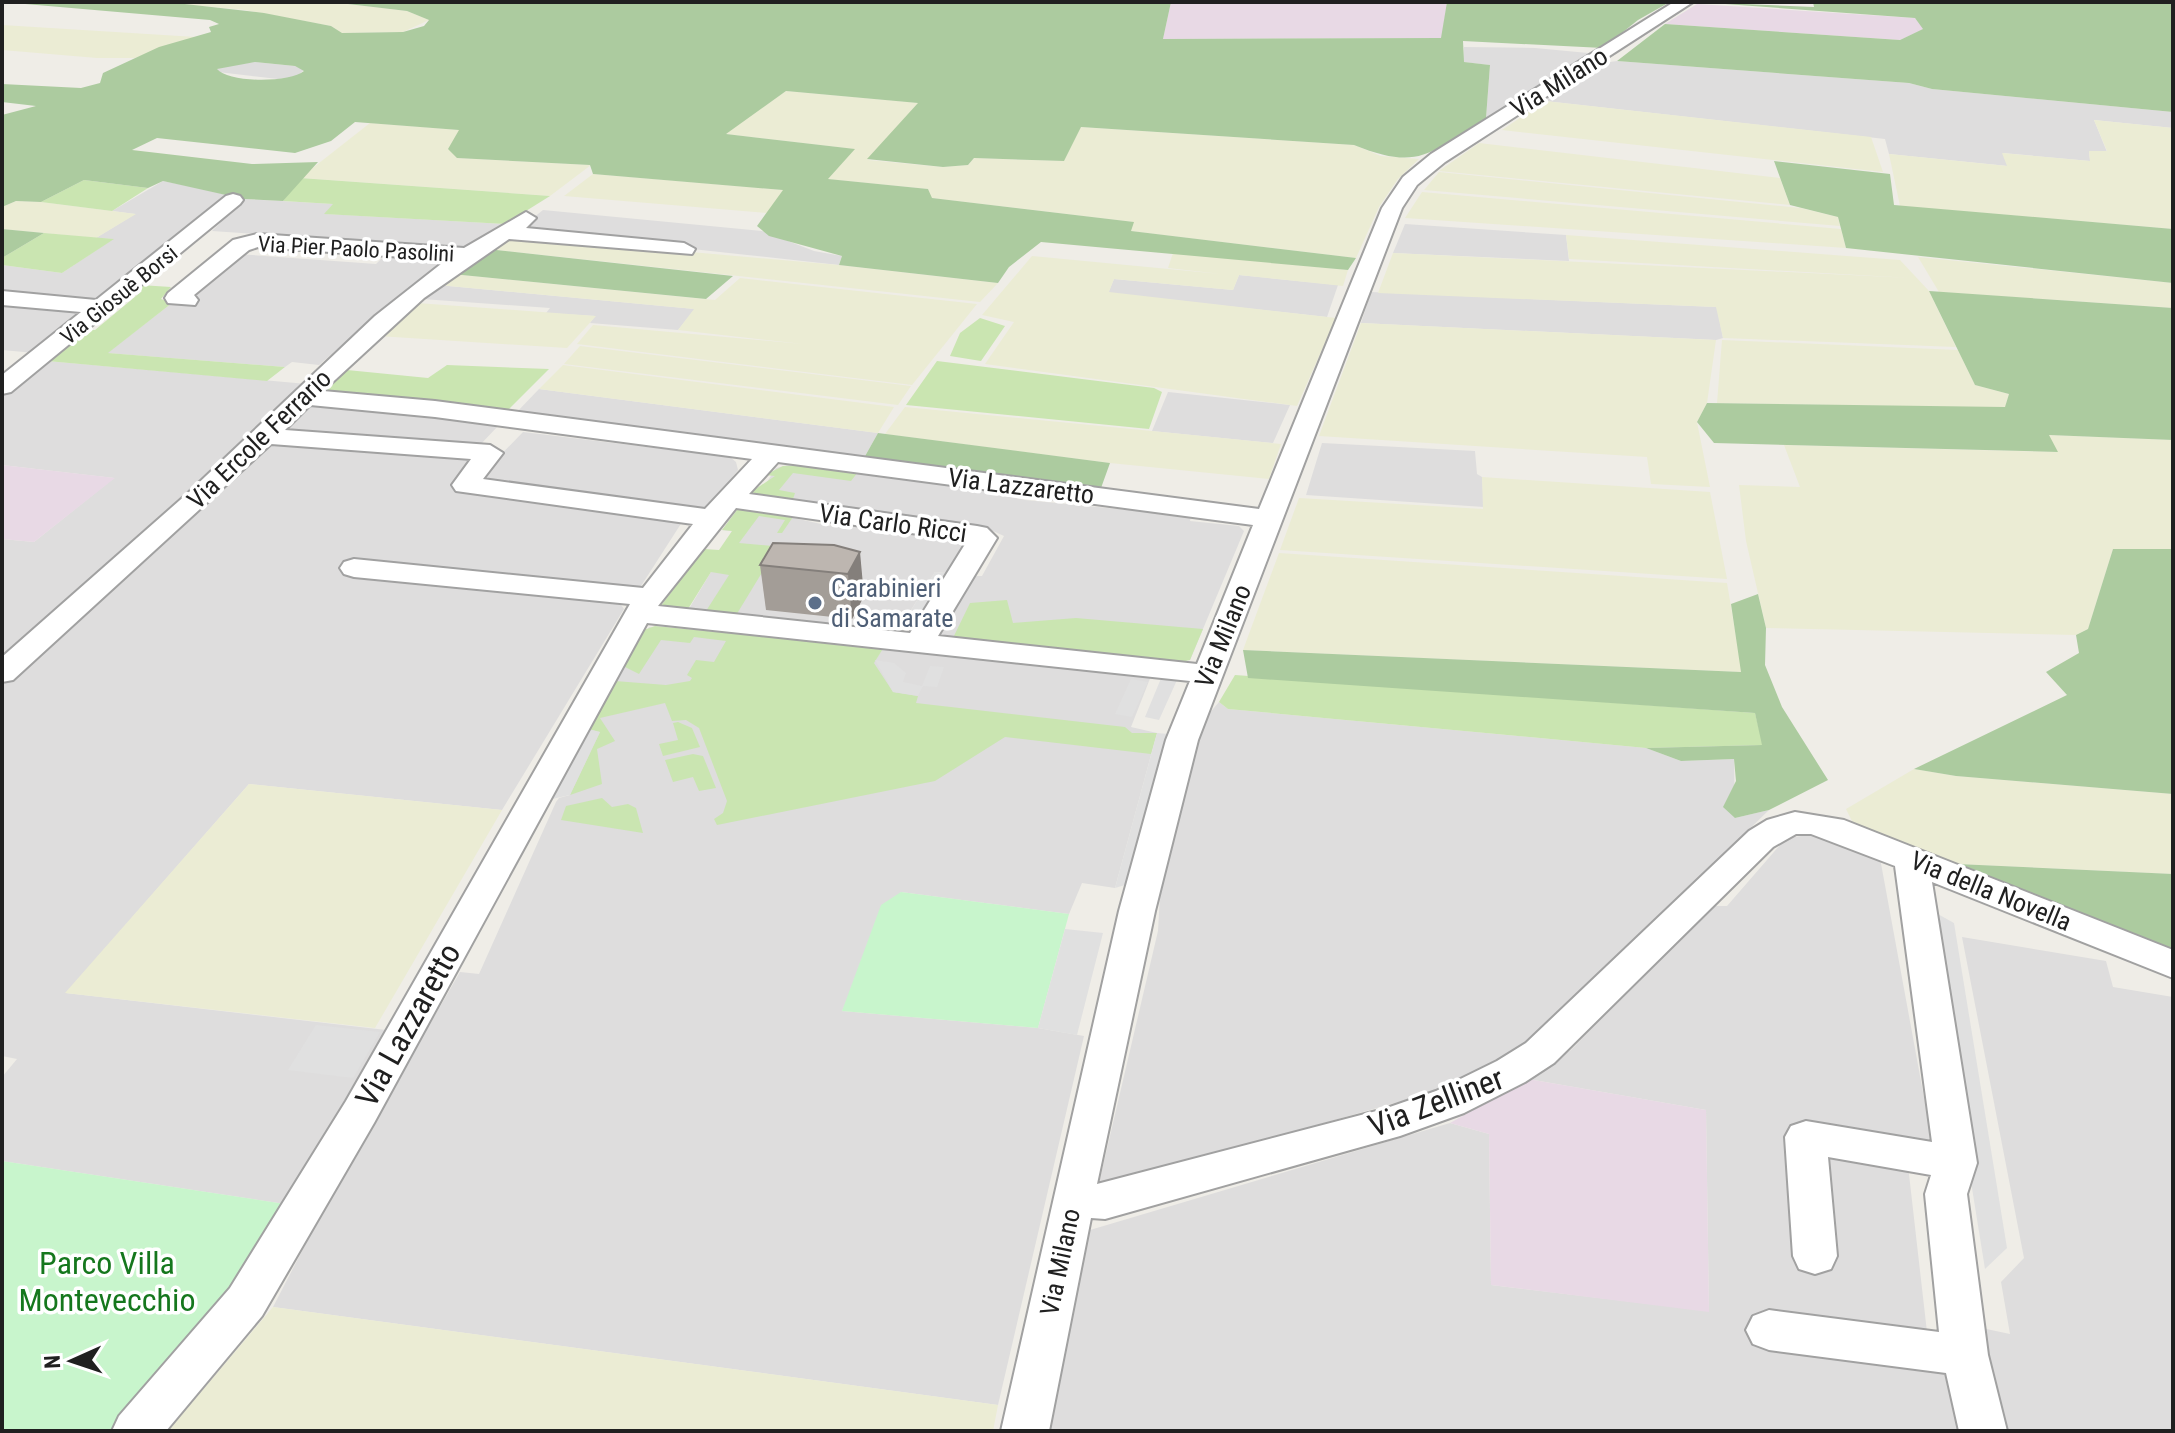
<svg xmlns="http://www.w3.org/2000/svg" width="2175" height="1433" font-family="'Roboto Condensed',sans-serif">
<rect width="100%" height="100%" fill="#efede7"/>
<path fill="#dedddd" d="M1464,47l71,1 53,5 3,4 -105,61 4,-53 -27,-3z
M1617,61l292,22 23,6 241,23v16l-79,-8 13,32h-18l1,9 -87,-8 5,13 -119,-12 -4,-15 -340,-38 3,-2 -5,-2 60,-34z
M255,62l40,4 9,4 -8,7 -18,2 -60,-7 -1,-3 6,-3z
M163,181l66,13 -133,107 -94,-8v-28l60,8 51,-34 -17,-1 39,-24 -23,-3z
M244,199l90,5 -8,10 179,10 -38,25 -255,-18 9,-9 -5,-1z
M543,210l219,21 52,20 28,5 -3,9 -321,-35z
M1405,224l161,11 3,26 -176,-8z
M238,254l138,10 10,-10 58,3 3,4 -40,29 -88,75 -27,-3 -7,5 -178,-14 65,-50 16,1 10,-7 -11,-1z
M1239,275l99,10 -11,32 -219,-24 6,-14 119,11z
M438,285l257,24 -17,21 -88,-7 5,-7 -49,-3 4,-5 -128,-9z
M1371,292l346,15 6,31 -7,2 -355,-17z
M2,301l84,10 -51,42 -33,-3z
M47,361l260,23 -305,273v-118l32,3 80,-64 -112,-13v-71z
M539,389l339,44 -14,25 -349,-44z
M1168,392l122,13 -17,38 -121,-12z
M316,405l177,18 5,3 -18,19 -197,-16 25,-23z
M523,432l207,25 6,5 2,8 -28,35 -8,4 -216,-29 -3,-7z
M276,441l200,18 -22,26 230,34 -43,67 -13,5 -9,11 5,7 -122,201 -253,-26 -183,209 320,37 -101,174 -283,-43v-84l15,-18 -15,-3v-370z
M1322,443l153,8 2,23 5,3 2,30 -178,-12z
M788,465l194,25 43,10 166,16 -1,5 49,5 5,5 -54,129 -257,-22 40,-62h9l22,-40 -11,-5 -237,-32 20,-31z
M737,510l58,4 -1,4 36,8 2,-4 137,17 -23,34 -11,-1 -38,60 -210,-20 36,-60 9,-21 -10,-1z
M649,627l225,35 12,-18 265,32 -20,51 26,6 -42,155 -33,-5 -13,31 -168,-22 -59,119 196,17 46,8 -86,369 -725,-98 57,-110 130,-225 19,2 77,-172 3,-4 11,-3 18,-66z
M1219,702l9,7 418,39 35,13 53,-2 1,59 34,-8 -246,238 -79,41 -346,98 60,-256 2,-36 36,-166z
M1817,834l63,24 54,294 -28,-4 22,193 44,-15 38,8 -9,-52 23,-24 -62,-321 144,24 7,26 60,10v434h-1126l43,-201 360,-107 39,11 2,151 218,26 -3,-201 -178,-31 43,-29 138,-144h18l59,-68z"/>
<path fill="#e8d9e5" d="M1171,2h276l-5,36 -279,1z
M1697,4l218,14 9,11 -24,11 -235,-16z
M2,465l113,13 -81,64 -32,-3z
M1528,1079l178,31 3,202 -218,-27 -2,-151 -39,-11z"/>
<path fill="#ebecd4" d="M331,2l76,9 22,9 -26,12 -62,1 -10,-7 -86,-16 -78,-7z
M2,25l194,12 -61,21h-38l-95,-8z
M786,91l133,12 -51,57 75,7 25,-2 6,-7 89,3 17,-34 274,18 27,11 38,3 -21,20 -19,28 -23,51 -226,-27 3,-9 -202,-24 -3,-9 -102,-10 28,-30 -129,-15z
M1545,101l326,36 12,35 -381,-42z
M2094,120l79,8v101l-273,-23 -11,-52 118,12 -5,-13 88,8 -1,-10h18z
M370,123l90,7 -3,28 134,7 -41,31 -250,-18z
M1479,143l301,35 10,27 -351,-34z
M1439,172l362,36 37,9 2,9 -416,-36z
M593,174l191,16 -17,23 -203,-17z
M1422,192l419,37 5,19 -441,-30z
M16,201l25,1 95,12 -40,24 -94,-9v-22z
M1566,235l334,25 29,31 27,56 -233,-9 -7,-31 -338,-14 15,-40 518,25 -342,-19z
M508,236l331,29 159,18 -18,19 -493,-53z
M1173,253l175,17 -5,16 -104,-11 -6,15 -119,-11 -5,13 227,26 -39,88 -312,-42 29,-42 -32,-7 50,-59 189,18 -53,-6z
M1918,257l255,26v25l-234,-16z
M452,274l263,26 25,-22 237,26 -65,81 -335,-41 16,-19 210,19 -125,-14 16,-21 -256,-24z
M417,303l179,13 -29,32 -189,-12z
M1361,323l355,17 -9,63 -10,19 13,65 -59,-3 -4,-27 -328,-21z
M1722,340l236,10 17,35 34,9 -4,14 -288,-5z
M580,346l331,40 -13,19 -334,-41z
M563,365l331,42 -16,26 -339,-44z
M905,407l247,24 129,13 -12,35 -159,-16 -225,-29z
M2048,435l125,5v109h-60l-25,80 -12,6 -310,-7 -20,-87 -7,-56 61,2 -16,-42 273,7z
M1482,477l228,15 17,87 -447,-29 19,-52 184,11z
M1279,553l448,30 15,89 -499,-22z
M1914,769l42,7 217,18v80l-216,-10 -104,-41 -7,-14z
M249,784l253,26 -127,218 -310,-35z
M273,1307l725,98 -5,26h-825z"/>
<path fill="#cae5b1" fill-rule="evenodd" d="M300,178l250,18 -45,28 -181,-10 9,-10 -50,-3z
M84,180l64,8 -36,23 -71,-9z
M44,233l70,6 -52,34 -60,-8v-7z
M140,285l31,2 -10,12 11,4 -64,50 177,14 -18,14 -220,-20 37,-31h11l47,-39 -8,-2z
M980,318l25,8 -24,35 -31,-5 10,-23z
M937,361l217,27 8,4 -13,37 -243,-24z
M447,365l102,4 -44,44 -179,-21 1,-6 20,-16 81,8z
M802,465l56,7 -7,9 -58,-8 -14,17 16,3 -3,9 -44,-8 27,-18 -10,-1 18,-9z
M742,508l53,6 -13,19h-5l8,-13 -26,-4 -20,27 44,4 -11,9 -37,61 -75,-10 44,-58 15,1 13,-19 -10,-1 15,-20zM711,572l18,3 -23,36 -18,-2z
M1007,600l6,23 63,-5 127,11 -13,31 -17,4 -221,-24 18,-37z
M655,626l84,8 4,-5 143,15 -12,19 19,29 25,4 -2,7 209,24 7,6h25l-6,21 -146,-17 -70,44 -218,44 -3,-6 9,-6 4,-12 -28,-73 -13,-8 -14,1 -7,-18 -65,15 15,23 -18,8 5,35 -32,11 30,-63 -12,-3 27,-48 51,4 24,-4 2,-3 -5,-3 9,-15 18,2 12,-21 -32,-4 -4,6 -29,-3 -22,34 -18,-9 20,-34z
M1235,675l520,38 8,32 -117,3 -418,-39 -9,-7z
M678,722l14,6 8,19 -37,9 -4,-12 19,-4 -5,-17z
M693,754l10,2 13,32 -17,3 -6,-14 -20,5 -8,-22z
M602,798l10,9 16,-3 8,4 7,25 -82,-13 5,-14z"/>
<path fill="#accb9f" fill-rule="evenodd" d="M2,2h165l97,11 67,13 11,7 61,-1 21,-6 5,-6 -22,-9 -76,-9h840l-8,37 278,-1 6,-36 221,1 -30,17 -35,28 -140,-7 1,21 26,3 -4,53c-56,34 -65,54 -132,27l-273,-18 -17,34 -90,-3 -6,7 -25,2 -76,-8 51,-56 -132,-12 -60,43 129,15 -27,30 100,10 4,9 202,24 -3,9 225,27 -8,12 -307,-28 -32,25 -11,16 -159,-18 3,-9 -73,-20 -12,-10 26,-36 -190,-16 -3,-9 -133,-7 -9,-9 11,-19 -104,-8 -24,19 -36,12 -138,-15 -25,12 120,14 66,-2 -35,39 -39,-2 -81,-18 -15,7 -64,-8 -43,22 -25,-1 -14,6v-92l34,-9 -34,-4v-18l79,4 19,-5 3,-10 56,-26 52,-15 -2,-5 10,-3 -9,-4zM255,62l40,4 9,5c-14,12 -76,12 -87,-2z
M1698,2l116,5 -1,-5h360v110l-241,-23 -23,-6 -292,-22 48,-37 235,16 23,-11 -8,-11z
M1774,161l116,13 4,31 279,24v54l-327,-35 -8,-31 -48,-12z
M2,229l42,4 -42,25z
M487,249l246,27 -27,23 -254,-25z
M1929,291l244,17v132l-124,-5 9,17 -344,-9 -17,-21 10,-19 298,4 4,-13 -34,-9z
M878,433l232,30 -9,25 -237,-30z
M2113,549h60v245l-217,-18 -42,-7 153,-74 -21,-23 33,-19 -3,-18 12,-6z
M1758,594l8,34 -1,37 17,42 46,73 -59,30 -34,8 -12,-11 13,-26 -2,-22 -53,2 -35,-13 116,-3 -7,-32 -507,-35 -5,-28 498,22 -10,-68z
M1957,864l216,10v76z"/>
<path fill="#c8f5cc" d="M901,892l168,22 -31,114 -196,-17 39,-106z
M2,1161l283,43 -76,122 -99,105h-108z"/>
<path fill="#e0e0e0" d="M965,546l-46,82 -18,-2 34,-54 11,1z
M875,660l19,3 12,10 -3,9 19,4 8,-20 14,1 -7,20 -14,-1 -5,10 -25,-4z
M1162,676l15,4 -18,40 -14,-3z
M1131,679l17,3 -16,35 -17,-3z
M588,729l12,3 -30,63 -18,4z
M1157,733l11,1 -43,151 -10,3z
M1927,908l27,15 53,325 -22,21z
M1065,929l38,4 -26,102 -39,-7z
M316,1025l64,7 -27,46 -65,-8z"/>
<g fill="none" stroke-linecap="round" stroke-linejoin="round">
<defs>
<path id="minor" d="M1674,2h19l-248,160 -28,23 -15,23 -204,532 -43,171 -58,273 287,-75 52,-18 61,-30 29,-18 223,-212 18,-11 28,-8 49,8 329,130v28l-241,-96 45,281 -10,31 21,161 19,76h-48l-13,-58 -177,-23 -16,-6 -7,-14 7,-14 16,-6 170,22 -14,-138 6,-19 -103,-18 9,99 -6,13 -16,5 -16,-5 -6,-13 -8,-119 6,-11 15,-5 126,21 -37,-276 -84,-32h-15l-23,13 -219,216 -29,19 -61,31 -64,23 -295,83 -14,-1 -42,213h-48l118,-520 47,-171 24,-59 -543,-58 -273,500 -112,193 -96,115h-54l7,-15 111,-128 116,-187 284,-497 -276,-27 -10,-3 -4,-6 4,-6 10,-3 289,29 50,-64 -237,-33 -4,-6 19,-26 -200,-15 -258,236 -11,2v-25l186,-164 187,-177 71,-56 -188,-13 -9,3 -55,45 4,5 -3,5 -27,-2 -3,-5 3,-5 65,-53 24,-6 207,14 62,-36 10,6 -10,10 158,15 11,6 -3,5 -183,-15 -85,59 -101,93 112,10 824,108 123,-301 21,-31 28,-23zM310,405l125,12 317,42 -47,50 -222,-30 20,-26 -13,-8 -205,-15zM778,462l475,63 -56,139 -259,-28 59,-98 -10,-10 -10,-2 -228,-32zM736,508l231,33 -57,92 -252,-27z
M233,194l7,2 3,4 -3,4 -229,188 -9,2v-19l79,-63 -79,-7v-14l94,9 130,-104z"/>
</defs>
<use href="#minor" stroke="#a1a1a1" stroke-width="4"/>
<use href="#minor" fill="#fff" fill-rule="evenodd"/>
</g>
<path fill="#a39d97" d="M834,545l30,51 -12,23 -86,-9 -6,-45z"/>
<path fill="#847f7b" d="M860,552l4,44 -12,23 -4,-45z"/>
<path fill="#bdb6b0" stroke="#847f7b" stroke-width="2" d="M773,543l61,2 26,7 -12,22 -88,-9z"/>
<circle fill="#5c6f8a" stroke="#fff" stroke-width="3" cx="815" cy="603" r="8"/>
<g text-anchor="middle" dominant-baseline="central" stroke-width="7" stroke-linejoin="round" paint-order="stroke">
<g font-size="22" fill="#202020" stroke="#fff">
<text transform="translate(356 249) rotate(3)">Via Pier Paolo Pasolini</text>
<text transform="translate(119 295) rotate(-39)">Via Giosuè Borsi</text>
</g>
<g font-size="26" fill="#202020" stroke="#fff">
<text transform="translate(1559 82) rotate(-32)">Via Milano</text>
<text transform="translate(259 439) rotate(-44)">Via Ercole Ferrario</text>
<text transform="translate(1021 486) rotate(7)">Via Lazzaretto</text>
<text transform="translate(893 523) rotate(8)">Via Carlo Ricci</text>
<text transform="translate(1223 636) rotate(-68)">Via Milano</text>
<text transform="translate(1991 891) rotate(22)">Via della Novella</text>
<text transform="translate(1060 1262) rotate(-78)">Via Milano</text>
</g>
<g font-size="26" fill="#4e5e75" stroke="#fff" text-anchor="start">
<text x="831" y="588">Carabinieri<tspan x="831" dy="30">di Samarate</tspan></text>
</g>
<g font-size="32" fill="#202020" stroke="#fff">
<text transform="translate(408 1025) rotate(-61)">Via Lazzaretto</text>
<text transform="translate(1436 1102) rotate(-21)">Via Zelliner</text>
</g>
<g font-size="32" fill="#15771d" stroke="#fff">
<text x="107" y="1263">Parco Villa<tspan x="107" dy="37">Montevecchio</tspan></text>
</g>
</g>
<rect width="2175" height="1433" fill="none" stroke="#202020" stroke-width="8"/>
<g transform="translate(72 1361) rotate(267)" stroke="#ffffff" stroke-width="6" paint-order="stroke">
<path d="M0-6L14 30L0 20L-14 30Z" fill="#202020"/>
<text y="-12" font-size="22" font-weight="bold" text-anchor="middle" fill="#202020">N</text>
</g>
</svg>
